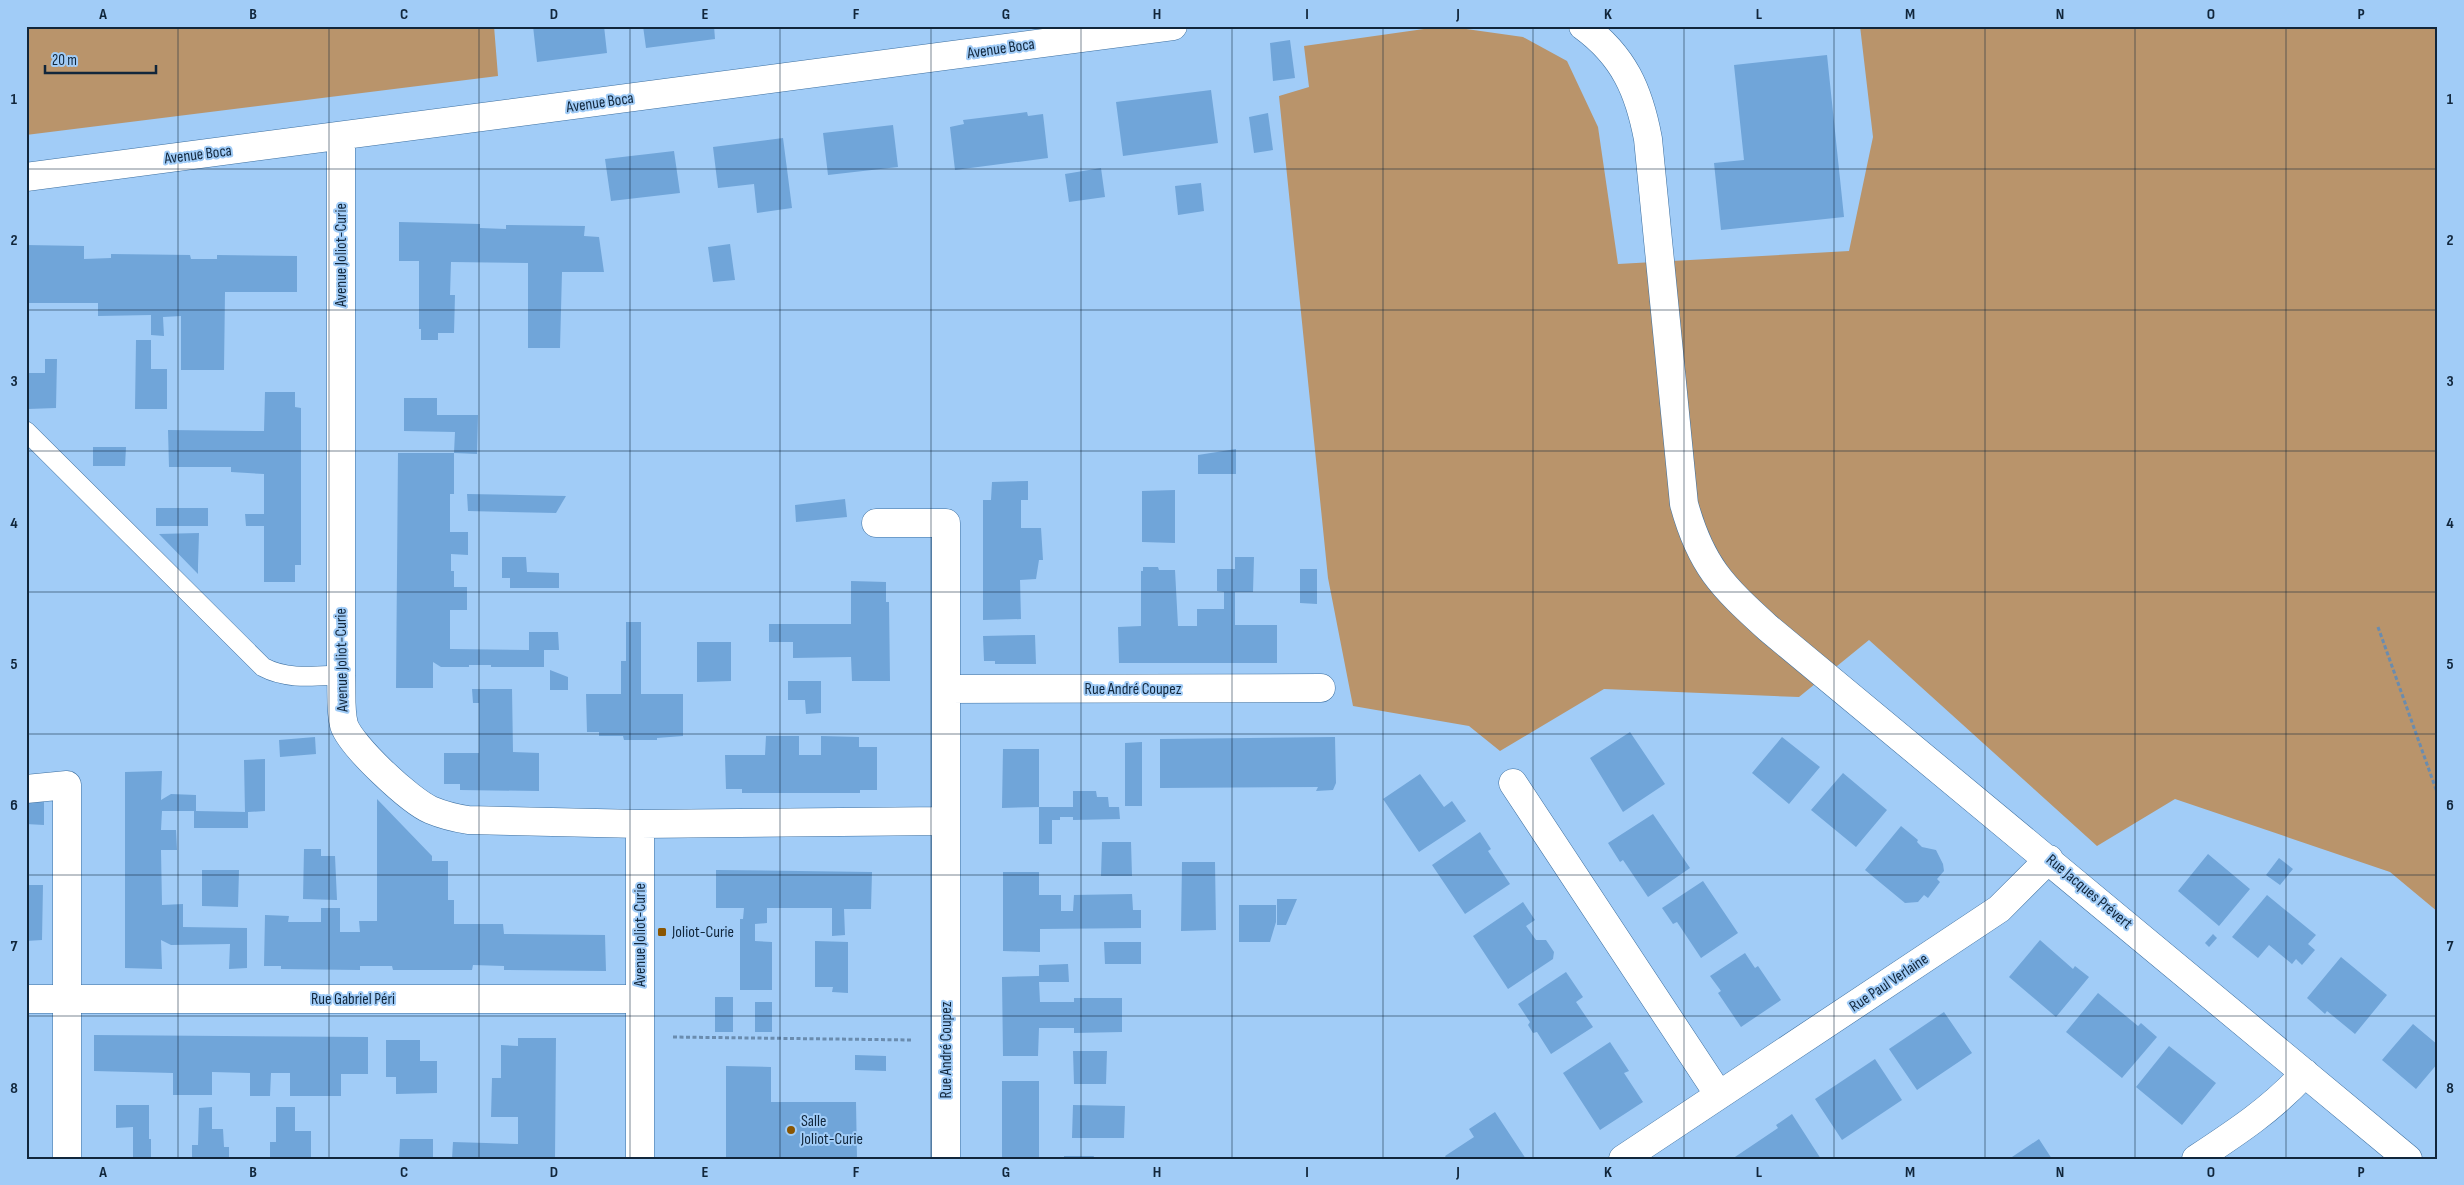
<svg xmlns="http://www.w3.org/2000/svg" width="2464" height="1185" font-family="'Sofia Sans Condensed',sans-serif">
<rect width="100%" height="100%" fill="#a1ccf7"/>
<path fill="#b9946b" d="M26,26h468l4,50 -472,59z
M1445,26l78,11 44,24 31,66 20,137 231,-13 24,-114 -13,-111h578v886l-48,-40 -215,-73 -78,47 -228,-206 -70,57 -195,-8 -104,62 -31,-25 -116,-20 -25,-128 -49,-482 30,-9 -5,-41z"/>
<path fill="#70a5d9" d="M533,26h71l3,27 -70,9z
M643,26h71l1,13 -69,9z
M1290,40l5,38 -22,3 -3,-38z
M1827,55l17,162 -123,13 -7,-67 30,-3 -10,-95z
M1211,90l7,53 -95,13 -7,-54z
M1027,112l1,4 15,-2 5,44 -93,12 -5,-43 14,-3 -1,-4z
M1268,113l5,37 -19,3 -5,-36z
M893,125l5,42 -70,8 -5,-42z
M783,138l9,70 -35,5 -3,-29 -36,4 -5,-41z
M674,151l6,42 -69,8 -6,-42z
M1101,168l4,29 -36,5 -4,-28z
M1201,183l3,28 -26,4 -3,-29z
M399,222l81,2v4l26,1v-4l79,1 -1,10 15,1 5,35h-42l-2,76h-32v-85l-77,-1 -1,33h5l-1,38h-16v7h-17v-11h-2v-68h-20z
M730,244l5,36 -22,2 -5,-35z
M26,245l58,1v13l27,-1v-4l79,1 1,4h26v-4l80,1v36h-72l-1,78h-43v-54l-18,1 1,19 -13,-1v-20l-53,1v-13h-72z
M136,340h15v29h16v40h-32z
M45,359h12l-1,49 -28,1v-36h17z
M265,392h30v15l6,1v157h-6v17h-31v-56h-18l-1,-12h19v-40l-33,-2v-5h-62l-1,-37 96,1z
M404,398h33v17h41l-1,39 -23,-1 1,-21 -51,-1z
M93,447h33l-1,19h-32z
M1236,449v25h-38v-19z
M398,453h56v41h-4v38h18v23l-17,-1v17h3v16h13v23h-17v39l79,1v-18h29l1,18h-15v17h-53v-2h-22v2h-28l-8,-5v26h-37z
M1028,481v19h-7v28h20l2,32h-4l-3,19 -16,1 1,39 -38,1v-120h8l1,-18z
M1175,490v53l-33,-1v-51z
M467,494l99,2 -10,17 -88,-2z
M845,499l2,18 -51,5 -1,-17z
M156,508h52v18h-52z
M199,533l-1,32v9l-39,-40z
M502,557h24l1,15 32,1v15h-49v-10h-8z
M1235,557h19l-1,35h-18v33h42v38h-158l-1,-36 23,-1v-55h2v-4h15l1,3h16l3,56h19v-17h27v-17l-7,-1v-22h18z
M1300,569h17v35l-17,-1z
M851,581l35,1v20h3l1,79h-38l-1,-24 -58,1v-16h-24v-18h82z
M626,622h15v72h42v42l-26,2v2h-33l-1,-4h-24v-4h-12l-1,-38h35v-33h5z
M1035,635l1,29h-41v-3h-11l-1,-25z
M697,642h34v39l-34,1z
M550,670l18,7v13h-18z
M788,681h33v32l-15,1 -1,-14h-17z
M472,689h40l1,63 26,1v38l-79,-1v-6h-16v-31h35v-50h-6z
M1630,732l35,52 -42,28 -33,-54z
M766,736h33v19h22v-19l38,1v10h18v43h-17v3h-118v-4h-16l-1,-34h40z
M315,737l1,17 -36,3 -1,-17z
M1335,737l1,46 -3,7 -17,1 2,-4 -158,1v-49z
M1782,737l38,30 -31,37 -37,-31z
M1142,742v64h-17v-63z
M1003,749h36v58h34v-16h23l1,6h11l1,10h10l1,12 -47,1v-3h-13v3h-8v24h-13v-37l-37,1z
M265,759v52l-17,1v16h-54v-17h-32l-1,19h15l1,20h-16l1,55 21,-1v23l64,1v40l-18,1 1,-25 -59,1 -10,-5 1,29 -37,-1v-196l37,-1 -1,29 10,-6 25,1v16l49,1 -1,-52z
M1843,773l44,37 -31,37 -45,-37z
M1420,774l24,33 8,-6 14,20 -47,31 -36,-53z
M26,796h18v29l-18,-1z
M377,799l55,57v5h16v39h6v24h49l1,10 101,1 1,36 -102,-1v-4l-31,-1 -1,5h-79l-1,-4h-32v4l-79,-1v-3h-17l1,-51 24,1 -1,6h33v-14h19v24h20l-1,-11h18z
M1653,814l37,54 -42,29 -25,-37 -3,2 -12,-19z
M1901,826l17,14 -1,2 5,5 14,3 7,14 1,7 -7,8 3,3 -12,16 -4,-3 -6,7 -13,1 -40,-33z
M1480,832l11,17 -3,2 22,33 -45,30 -33,-49z
M1102,842h29l1,34h-31z
M304,849h17v7h14l2,44 -34,-1z
M2208,854l42,35 -31,37 -41,-35z
M2279,858l14,11 -13,16 -14,-10z
M1182,862h33l1,68 -35,1z
M202,870h37l-1,37 -36,-1z
M716,870l156,2 -1,37h-27l1,26 -13,1v-28h-65v15l-12,1v17l17,1v48h-32v-71h3l1,-11h-28z
M1003,872h36v23h22v16h12l1,-16 58,-1 1,16h8v18l-101,1v23l-37,-1z
M1703,881l35,52 -37,25 -24,-36 -4,2 -11,-16z
M26,885h17l-1,55 -16,1z
M2267,895l49,40 -8,9 7,6 -13,15 -6,-6 -4,5 -23,-19 -11,13 -26,-21z
M1277,899h20l-11,26h-9z
M1523,902l12,18 -9,6 10,14h10l8,12 -1,7 -45,30 -35,-53z
M1239,905h37v17l-6,20h-31z
M2213,934l4,4 -8,9 -4,-4z
M2040,940l33,29 2,-3 14,11 -33,40 -47,-40z
M815,941l33,1v51l-16,-1 1,-5h-18z
M1104,942h37v22h-36z
M1745,953l10,15 3,-2 23,34 -40,27 -23,-34 3,-2 -11,-15z
M2341,957l46,38 -32,39 -28,-23 -2,3 -18,-16z
M1068,964l1,18h-30l1,20h34v-4h48v34l-48,1v-5h-35l-1,28h-35l-1,-79 37,-1v-11z
M1566,972l17,25 -7,5 17,25 -42,27 -14,-22 -4,1 -5,-8 2,-3 -12,-18z
M2098,993l40,33 3,-3 16,14 -35,41 -56,-46z
M715,997h18v35h-18z
M755,1002h17v30h-17z
M1944,1012l28,41 -55,37 -28,-41z
M2413,1024l25,21v18l-22,26 -34,-29z
M94,1035l274,2v37h-27v22h-51v-23h-19l-1,23h-20v-23l-38,-1v23h-39v-22l-79,-2z
M518,1038h38l-1,121h-103l1,-17 65,2v-27h-27l1,-39h9v-33l17,1z
M386,1040h34v21h17v32l-41,1v-17h-10z
M1610,1042l19,29 -5,2 19,29 -43,28 -37,-57z
M2169,1046l47,37 -34,42 -46,-38z
M1073,1051h34l-1,33h-32z
M855,1055l31,1v15l-31,-1z
M1875,1059l27,41 -60,40 -27,-41z
M726,1066l45,1v35h85l1,57h-131z
M1002,1081h37v78h-37z
M116,1105h33v34h2v20h-18v-32l-17,1z
M1073,1105l52,1 -1,32h-52z
M212,1107v22h11l1,18h5v12h-37v-14h6l1,-37z
M276,1107h19v24h16v28h-41v-17h6z
M1495,1112l31,47h-79l-2,-3 29,-19 -5,-8z
M1792,1114l29,45h-89l46,-31 -2,-3z
M400,1139h33v20h-34z
M2039,1139l13,20h-43z
M1064,1156h30l-1,3h-29z"/>
<g fill="none" stroke-linecap="round" stroke-linejoin="round">
<defs>
<path id="service" d="M26,431l237,236c24,13 52,9 78,8"/>
<path id="minor" d="M1583,26c41,30 56,65 65,113l36,365c17,62 38,82 84,124l640,531
M341,136v539c1,16 -1,35 3,50 7,21 66,76 87,85 12,5 24,8 37,10l172,4v335
M26,177l1147,-151
M876,523h70v636
M946,689l375,-1
M1513,783l206,312
M26,789l41,-4v374
M640,824l306,-3
M26,999h614
M1623,1159l376,-250 50,-50
M2196,1159c41,-27 76,-50 109,-86"/>
</defs>
<use href="#service" stroke="#3c6fa0" stroke-width="20"/>
<use href="#minor" stroke="#3c6fa0" stroke-width="29"/>
<path stroke="#6a8caf" stroke-width="3" stroke-dasharray="4 2.5" stroke-linecap="butt" d="M2378,627l60,168
M673,1037l239,3"/>
<use href="#service" stroke="#fff" stroke-width="19"/>
<use href="#minor" stroke="#fff" stroke-width="28"/>
</g>
<path fill="none" stroke="#11263b" stroke-width="1" stroke-opacity="0.55" d="M178,26v1133M329,26v1133M479,26v1133M630,26v1133M780,26v1133M931,26v1133M1081,26v1133M1232,26v1133M1383,26v1133M1533,26v1133M1684,26v1133M1834,26v1133M1985,26v1133M2135,26v1133M2286,26v1133M26,169h2412M26,310h2412M26,451h2412M26,592h2412M26,734h2412M26,875h2412M26,1016h2412"/>
<g fill="#8a5602" stroke="#a1ccf7" stroke-width="2">
<rect x="657" y="927" width="10" height="10" rx="2.5"/>
<circle cx="791" cy="1130" r="5"/>
</g>
<g text-anchor="middle" dominant-baseline="central" stroke-width="4" stroke-linejoin="round" paint-order="stroke">
<g font-size="16" fill="#11263b" stroke="#a1ccf7">
<text transform="translate(1001 49) rotate(-8)">Avenue Boca</text>
<text transform="translate(600 103) rotate(-8)">Avenue Boca</text>
<text transform="translate(198 155) rotate(-7)">Avenue Boca</text>
<text transform="translate(341 255) rotate(-90)">Avenue Joliot-Curie</text>
<text transform="translate(342 660) rotate(-91)">Avenue Joliot-Curie</text>
<text x="1133" y="689">Rue André Coupez</text>
<text transform="translate(2089 892) rotate(40)">Rue Jacques Prévert</text>
<text transform="translate(640 935) rotate(-90)">Avenue Joliot-Curie</text>
<text transform="translate(1889 983) rotate(-34)">Rue Paul Verlaine</text>
<text x="353" y="999">Rue Gabriel Péri</text>
<text transform="translate(946 1050) rotate(-90)">Rue André Coupez</text>
</g>
<g font-size="16" fill="#11263b" stroke="#a1ccf7" text-anchor="start">
<text x="672" y="932">Joliot-Curie</text>
<text x="801" y="1121">Salle<tspan x="801" dy="18">Joliot-Curie</tspan></text>
</g>
</g>
<rect width="2464" height="1185" fill="none" stroke="#a1ccf7" stroke-width="55"/>
<path d="M45 65v8h111v-8" fill="none" stroke="#11263b" stroke-width="2.5"/>
<text x="52" y="65" font-size="15" fill="#11263b" stroke="#a1ccf7" stroke-width="4" paint-order="stroke">20 m</text>
<rect x="28" y="28" width="2408" height="1130" fill="none" stroke="#11263b" stroke-width="2"/>
<g font-size="16" text-anchor="middle" font-weight="bold" fill="#11263b">
<text x="103" y="19">A</text>
<text x="253" y="19">B</text>
<text x="404" y="19">C</text>
<text x="554" y="19">D</text>
<text x="705" y="19">E</text>
<text x="856" y="19">F</text>
<text x="1006" y="19">G</text>
<text x="1157" y="19">H</text>
<text x="1307" y="19">I</text>
<text x="1458" y="19">J</text>
<text x="1608" y="19">K</text>
<text x="1759" y="19">L</text>
<text x="1910" y="19">M</text>
<text x="2060" y="19">N</text>
<text x="2211" y="19">O</text>
<text x="2361" y="19">P</text>
<text x="14" y="104">1</text>
<text x="2450" y="104">1</text>
<text x="14" y="245">2</text>
<text x="2450" y="245">2</text>
<text x="14" y="386">3</text>
<text x="2450" y="386">3</text>
<text x="14" y="528">4</text>
<text x="2450" y="528">4</text>
<text x="14" y="669">5</text>
<text x="2450" y="669">5</text>
<text x="14" y="810">6</text>
<text x="2450" y="810">6</text>
<text x="14" y="951">7</text>
<text x="2450" y="951">7</text>
<text x="14" y="1093">8</text>
<text x="2450" y="1093">8</text>
<text x="103" y="1177">A</text>
<text x="253" y="1177">B</text>
<text x="404" y="1177">C</text>
<text x="554" y="1177">D</text>
<text x="705" y="1177">E</text>
<text x="856" y="1177">F</text>
<text x="1006" y="1177">G</text>
<text x="1157" y="1177">H</text>
<text x="1307" y="1177">I</text>
<text x="1458" y="1177">J</text>
<text x="1608" y="1177">K</text>
<text x="1759" y="1177">L</text>
<text x="1910" y="1177">M</text>
<text x="2060" y="1177">N</text>
<text x="2211" y="1177">O</text>
<text x="2361" y="1177">P</text>
</g>
</svg>
